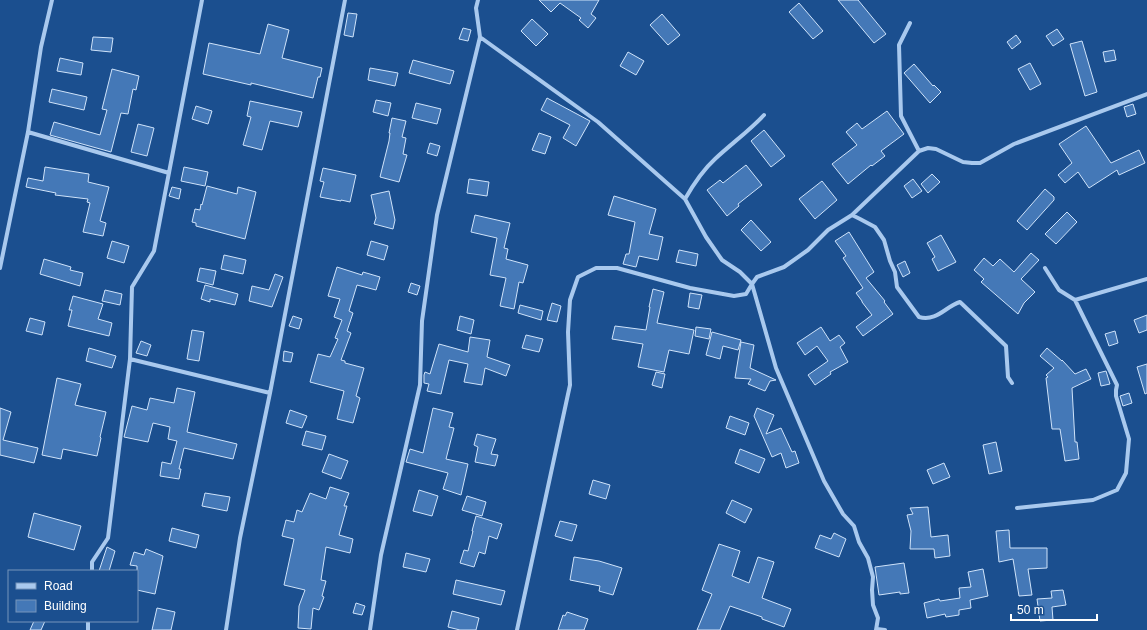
<svg xmlns="http://www.w3.org/2000/svg" width="1147" height="630" font-family="Arial,sans-serif">
<rect width="100%" height="100%" fill="#1b4f8f"/>
<path fill="#4478b7" stroke="#cfe3fa" d="M539,0h60l-8,14 5,4 -8,10 -9,-8 2,-2 -21,-15 -9,9z
M838,0h20l28,34 -12,9z
M799,3l24,28 -10,8 -24,-27z
M348,13l9,1 -4,23 -9,-2z
M662,14l18,21 -12,10 -18,-20z
M532,19l16,15 -12,12 -15,-15z
M268,24l21,6 -7,28 40,10 -2,9h-2l-5,21 -62,-15v2l-48,-11 6,-31 51,11z
M463,28l8,2 -3,11 -9,-2z
M1057,29l7,10 -11,7 -7,-10z
M1016,35l5,7 -9,7 -5,-7z
M93,37l20,1 -2,14 -20,-2z
M1082,41l15,51 -12,4 -15,-52z
M1114,50l2,10 -11,2 -2,-10z
M628,52l16,9 -8,14 -16,-9z
M60,58l23,5 -2,12 -24,-4z
M413,60l41,11 -4,13 -41,-11z
M1030,63l11,21 -11,6 -12,-21z
M914,64l19,22 1,-1 7,7 -11,11 -26,-30z
M370,68l28,5 -3,13 -27,-6z
M112,69l27,7 -3,14 -3,-1 -5,25 -7,-1 -10,39 -61,-17 4,-13 46,13 7,-25 -5,-1z
M52,89l35,8 -3,13 -35,-8z
M547,98l43,23 -14,25 -13,-8 7,-13 -29,-15z
M376,100l15,3 -3,13 -15,-4z
M250,101l52,11 -4,15 -28,-6 -8,29 -19,-5 8,-28 -4,-1z
M416,103l25,6 -4,15 -25,-6z
M1133,104l3,10 -9,3 -3,-10z
M196,106l16,5 -4,13 -16,-5z
M887,111l17,23 -23,17 4,5 -13,10 -1,-1 -23,19 -16,-20 25,-19 -11,-13 11,-9 5,6z
M392,118l14,3 -4,16 4,1 -3,16 4,1 -8,27 -19,-5 9,-36 1,-8h-1z
M138,124l16,4 -7,28 -16,-4z
M1086,126l25,37 28,-13 6,13 -26,12 -2,-5 -28,18 -11,-16 -13,11 -7,-8 14,-12 -13,-19z
M764,130l21,26 -14,11 -20,-26z
M539,133l12,4 -6,17 -13,-4z
M430,143l10,3 -3,10 -10,-3z
M746,165l16,20 -24,19 1,2 -12,10 -20,-26 13,-10 3,3z
M45,167l44,7 -1,8 21,5 -9,34 6,2 -3,13 -20,-4 7,-29 -3,-1 1,-3 -33,-4 1,-2 -30,-6 2,-9 15,3z
M184,167l24,5 -3,14 -24,-5z
M323,168l33,7 -6,27 -9,-2v1l-21,-4 4,-15 -4,-1z
M932,174l8,8 -12,11 -7,-9z
M469,179l20,3 -2,14 -20,-3z
M913,179l9,12 -10,7 -8,-12z
M822,181l15,19 -22,19 -16,-20z
M207,186l30,8 1,-7 18,5 -11,47 -49,-13v-3l-4,-1 3,-13 5,1 1,-6 1,1z
M172,187l9,2 -2,10 -10,-3z
M1045,189l9,8v3l-27,30 -10,-9z
M389,191l6,29 -2,9 -19,-5 2,-6 -5,-23z
M614,196l42,13 -7,25 14,3 -5,23 -19,-4 -3,11 -13,-3 3,-10h3l6,-32 -27,-7z
M1067,212l10,10 -21,22 -11,-10z
M475,215l35,8 -6,25 4,1 -2,10 22,6 -5,18 -4,-1 -5,27 -14,-3 6,-28 -16,-3 7,-37 -26,-6z
M751,220l20,22 -10,9 -20,-21z
M849,232l25,40 -8,6 19,23 -1,1 9,12 -30,22 -7,-9 16,-12 -10,-13v-1l-6,-8 7,-5 -20,-30 3,-2 -11,-15z
M941,235l15,27 -18,9 -6,-12 3,-2 -8,-14z
M112,241l17,5 -5,17 -17,-5z
M371,241l17,5 -4,14 -17,-5z
M679,250l19,4 -2,12 -20,-4z
M1031,253l8,7 -18,19 14,13 -11,11 -6,11 -37,-32 3,-3 -10,-9 10,-12 9,8 7,-7 14,13z
M224,255l22,5 -3,14 -22,-5z
M44,259l27,8 -1,3 13,3 -3,13 -40,-12z
M905,261l5,12 -7,4 -6,-12z
M337,267l25,8 1,-3 17,5 -4,13 -19,-5 -8,26 4,2 -6,18 4,2 -10,27 4,1v2l19,5 -8,28 4,2 -7,25 -16,-4 7,-28 -34,-9 8,-28 12,3 8,-18 -3,-1 7,-18 -8,-3 6,-18 -12,-3z
M200,268l16,3 -3,14 -16,-4z
M275,274l8,3 -11,30 -23,-6 3,-15 17,4z
M411,283l9,3 -3,9 -9,-3z
M205,285l33,9 -3,11 -25,-6v3l-9,-3z
M653,289l11,3 -7,31 37,7 -5,24 -20,-4 -5,22 -26,-5 5,-23 -31,-5 3,-13 31,4 4,-23h-1z
M105,290l17,4 -2,11 -18,-4z
M690,293l12,2 -3,14 -11,-2z
M73,296l30,8 -5,15 14,4 -3,13 -41,-10 4,-16h-3z
M552,303l9,3 -4,16 -10,-2z
M520,305l23,6 -2,9 -23,-7z
M1147,315v15l-8,3 -5,-13z
M293,316l9,3 -3,10 -10,-3z
M460,316l14,4 -3,14 -14,-4z
M30,318l15,4 -3,13 -16,-4z
M696,327l15,2 -2,10 -14,-3z
M821,327l9,14 9,-6 6,8 -5,4 8,15 -18,10 1,2 -16,11 -7,-10 20,-14 -11,-15 -12,9 -8,-12z
M192,330l12,2 -5,29 -12,-2z
M1115,331l3,12 -9,3 -4,-12z
M712,332l29,8 -3,10 -15,-4 -3,13 -14,-4z
M526,335l17,4 -4,13 -17,-4z
M470,337l20,3 -3,17 23,8 -4,11 -21,-8 -3,17 -18,-3 4,-18 -19,-4 -8,34 -14,-3 2,-7 -5,-1v-8l1,-3 5,2 9,-30 29,8z
M141,341l10,4 -4,11 -11,-3z
M741,342l13,3 -4,23 26,12 -6,1 -5,10 -17,-7 3,-5 -16,-1z
M89,348l27,8 -4,12 -26,-7z
M1047,348l15,13v-1l13,14 11,-5 5,10 -19,9 3,54h2l2,17 -14,2 -5,-32h-8l-6,-51 2,-1 -2,-2 8,-7 -14,-12z
M284,351l9,2 -2,9 -8,-1z
M1147,364v29l-2,1 -8,-27z
M1106,371l4,13 -9,2 -3,-13z
M656,372l9,2 -3,14 -10,-3z
M57,378l24,6 -6,21 31,7 -6,25 1,1 -4,18 -34,-7 -2,10 -19,-4z
M177,388l18,4 -8,40 50,12 -4,15 -49,-11 -5,21h2l-2,10 -19,-3 2,-14 9,2 6,-23 -9,-2 2,-12 -17,-4 -5,19 -24,-5 8,-31 15,4 3,-12 24,5z
M1129,393l3,10 -9,3 -3,-10z
M0,408l11,4 -8,28 35,8 -4,15 -34,-8z
M433,408l20,5 -4,14 5,1 -8,31 22,5 -7,31 -18,-6 5,-16 -42,-11 4,-13 13,4z
M757,408l17,7 -8,19 15,-6 11,24 3,-1 4,12 -13,5 -5,-15 -9,4 -18,-41z
M290,410l17,6 -5,12 -16,-5z
M730,416l19,7 -4,12 -19,-7z
M306,431l20,5 -4,14 -20,-5z
M477,434l19,5 -5,15 7,1 -3,11 -20,-4 3,-15 -4,-2z
M996,442l6,29 -13,3 -6,-29z
M740,449l25,10 -6,14 -24,-10z
M329,454l19,7 -7,18 -19,-7z
M944,463l6,14 -17,7 -6,-14z
M593,480l17,5 -4,14 -17,-5z
M330,487l19,6 -5,13h3l-8,29 14,4 -3,14 -24,-6 -5,33 5,1 -4,15 2,1 -5,13 -6,-2 -2,21 -13,-1 1,-22 6,-16 -21,-5 10,-46 -12,-3 4,-16 8,2 3,-12 5,2 8,-19 16,6z
M419,490l19,6 -6,20 -19,-5z
M205,493l25,4 -3,14 -25,-5z
M467,496l19,6 -4,14 -20,-6z
M732,500l20,9 -7,14 -19,-10z
M928,507l3,30 17,-2 2,21 -15,2 -1,-9h-24l1,-18 -4,-16 6,-1 -3,-6z
M34,513l47,13 -7,24 -46,-13z
M476,516l26,8 -5,15 -8,-3 -4,18 -6,-2 -5,15 -14,-4 4,-13 4,1 5,-20h-1z
M560,521l17,4 -5,16 -17,-5z
M172,528l27,7 -3,13 -27,-7z
M1009,530l1,18h37v20l-19,1 4,26 -13,1 -6,-37 -14,3 -3,-31z
M834,533l12,6 -7,18 -24,-9 5,-13 11,4z
M719,544l21,7 -8,25 17,7 9,-26 16,5 -12,36 29,11 -7,18 -22,-8v-2l-32,-11 -10,24h-23l15,-36 -10,-4z
M107,547l8,4 -6,20h-10z
M146,549l17,7 -8,38 -18,-4v-24l-7,-1 4,-13 10,3z
M406,553l24,6 -4,13 -23,-5z
M574,557l25,4 23,7 -9,27 -14,-4 1,-5 -30,-6z
M904,563l5,30 -9,1v-2l-21,3 -4,-28z
M983,569l5,27 -18,4 1,8 -12,2v5l-13,2 -1,-3 -18,4 -3,-15 15,-4 1,2 20,-3 -1,-10 12,-1 -3,-15z
M456,580l49,11 -4,14 -48,-11z
M1063,590l3,15 -14,2 1,13 -13,1 -3,-22 15,-1 -1,-7z
M356,603l9,3 -3,9 -9,-2z
M157,608l18,4 -4,18h-19z
M452,611l27,7 -3,12h-16l-12,-3z
M567,612l21,7 -4,11h-26l5,-15 2,1z
M34,621h11l-4,9h-11z"/>
<g fill="none" stroke-linecap="round" stroke-linejoin="round">
<path stroke="#a9c9ee" stroke-width="4" d="M910,23l-11,22 2,71 18,35
M480,37l118,85 87,77 21,38 16,23 18,12 12,12 5,-7 27,-10 24,-17 20,-20 24,-15 67,-64 9,-3 8,1 27,13 9,1h8l34,-19 133,-50
M28,132l141,41
M685,199c8,-14 18,-29 30,-40 16,-15 34,-28 49,-44
M852,215l8,4 15,8 9,13 6,21 5,11 2,15 22,30c18,5 27,-11 41,-15l46,44 2,31 4,6
M0,268l28,-136 13,-85 11,-47
M1045,268l14,22 16,10 72,-21
M130,359l140,34
M1017,508l76,-8 24,-10 9,-17 3,-34 -13,-43v-6l1,-5 -42,-85
M92,571v-9l16,-24 22,-179 2,-72 22,-36 48,-251
M877,629l8,1
M88,630v-9
M226,630l14,-92 30,-145 75,-393
M370,630l11,-75 39,-170 2,-64 15,-106 43,-178 -4,-29 2,-8
M517,630l53,-245 -2,-53 2,-32 8,-23 18,-9h21l73,20 44,8 12,-2 6,-10 24,84 48,113 19,33 11,12 5,16 9,16 5,19 -1,13 1,15 5,13 -2,12"/>
</g>
<rect x="8" y="570" width="130" height="52" fill="#1b4f8f" stroke="#7695bc"/>
<rect x="16" y="583" width="20" height="6" fill="#a9c9ee" stroke="#7695bc"/>
<text x="44" y="590" font-size="12" fill="#ffffff">Road</text>
<rect x="16" y="600" width="20" height="12" fill="#4478b7" stroke="#7695bc"/>
<text x="44" y="610" font-size="12" fill="#ffffff">Building</text>
<path d="M1011 614v6h86v-6" fill="none" stroke="#ffffff" stroke-width="2"/>
<text x="1017" y="614" font-size="12" fill="#ffffff" stroke="#1b4f8f" stroke-width="3" paint-order="stroke">50 m</text>
</svg>
